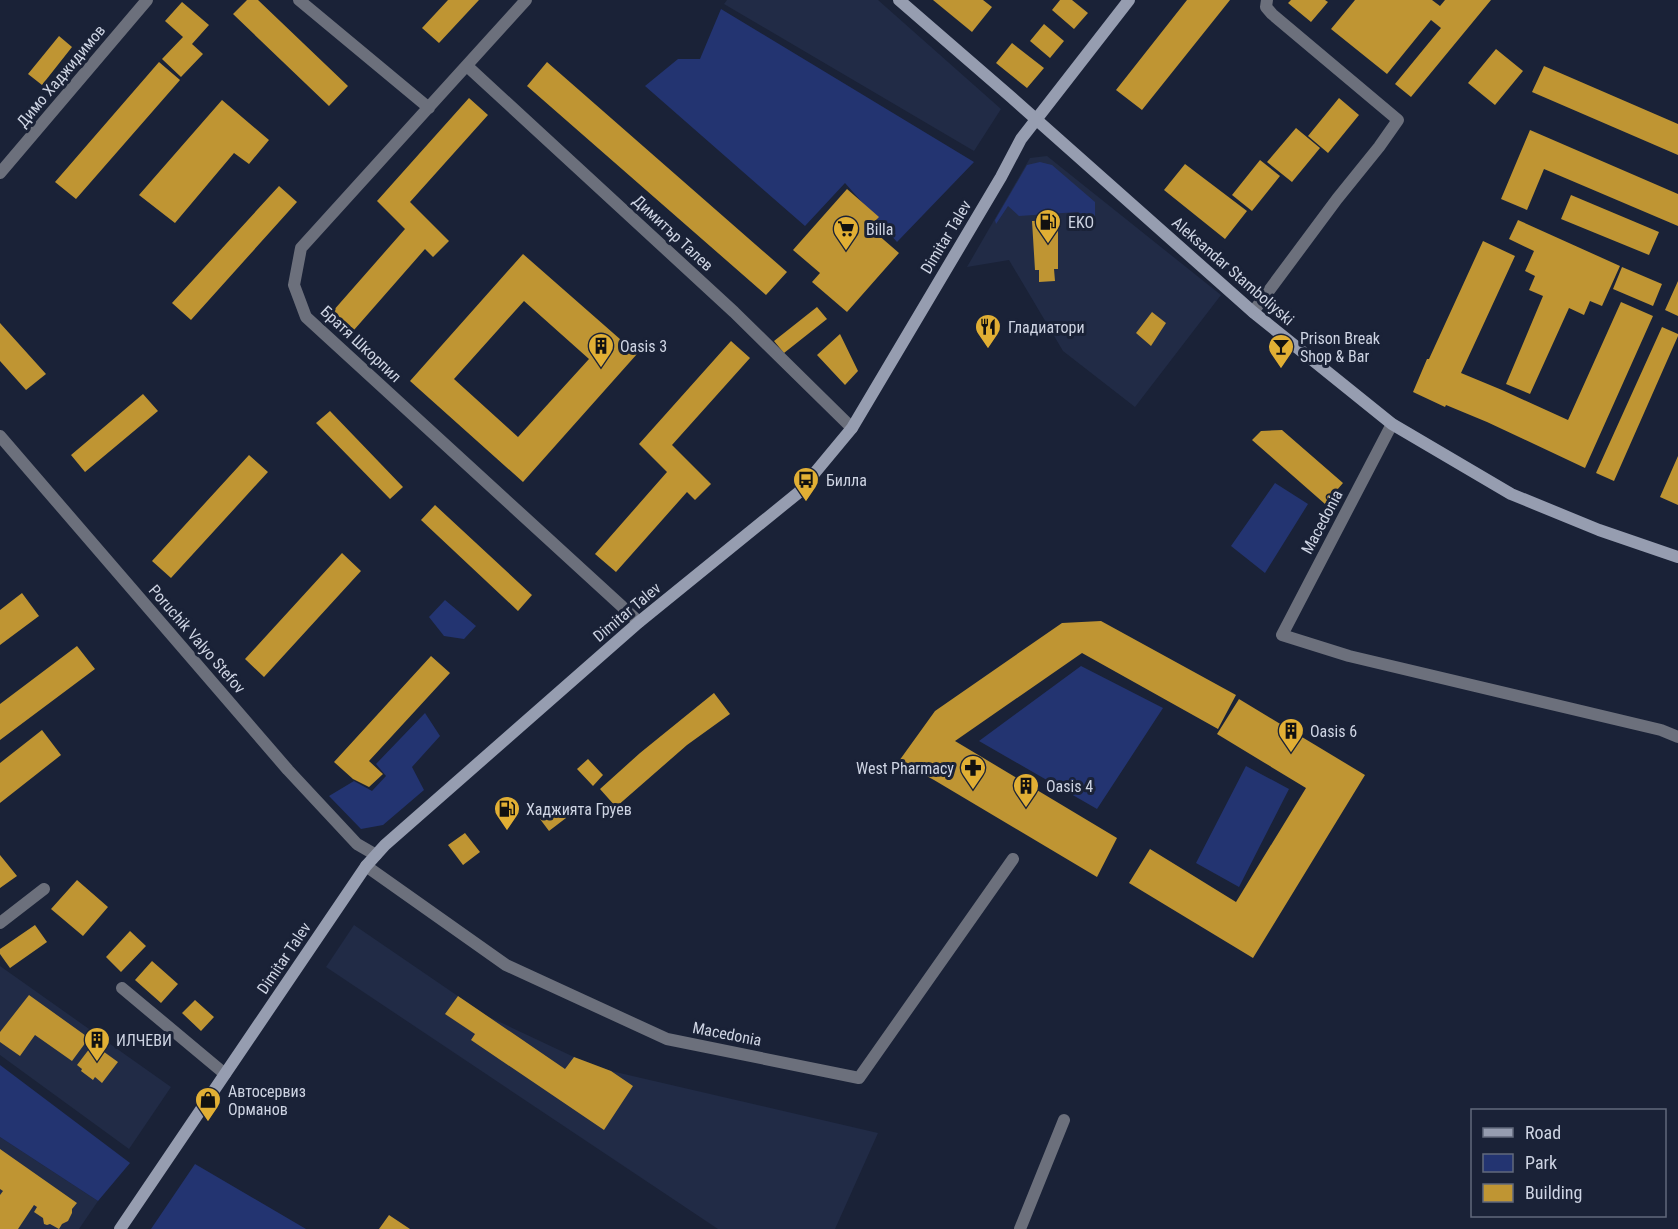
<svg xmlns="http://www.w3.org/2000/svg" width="1678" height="1229" font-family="'Roboto Condensed',sans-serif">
<rect width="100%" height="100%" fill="#1a2237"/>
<path fill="#212b46" d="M727,0h151l123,109 -27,42 -250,-147z
M1047,156l174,139 -86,112 -72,-56 -54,-91 -42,7 63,-109z
M354,925l133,91 87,41 37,14 267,62 -43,96h-117l-392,-262z
M0,966l171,121 -42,62 -129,-94z
M0,1137l98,64 -19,28h-79z"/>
<path fill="#233471" d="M721,9l253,153 -77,80 -52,-59 -40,43 -160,-140 33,-27h22z
M1040,162l12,3 43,37v14l-7,3 -10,-7 -59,4 -11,-10 -12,18 -1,-4 32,-55z
M1275,483l33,21 -43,69 -34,-27z
M445,600l31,26 -12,13 -20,-3 -15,-19z
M1081,666l82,42 -66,101 -118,-68z
M425,713l15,23 -28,31 12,23 -41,35 -22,4 -32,-33 25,-15 18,10 14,-15 -10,-12z
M1246,766l43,23 -50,98 -43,-24z
M0,1065l130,98 -32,38 -98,-64z
M195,1164l111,65h-155z"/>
<path fill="#bf9533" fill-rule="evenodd" d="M247,0h11l90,86 -19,20 -96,-92z
M448,0h31l-40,43 -17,-15z
M933,0h50l9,7 -20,25z
M1060,0h12l16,13 -14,16 -22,-19z
M1187,0h43l-88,110 -26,-20z
M1291,0h34l3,2 -17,20 -23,-19z
M1355,0h77l8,6 5,-6h46l-80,97 -16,-13 46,-56 -10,-8 -44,54 -56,-45z
M182,2l27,23 -17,19 11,10 -22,23 -19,-18 21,-22 -18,-16z
M1044,24l20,17 -14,17 -20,-17z
M59,36l13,11 -30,38 -14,-11z
M1012,43l32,25 -17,20 -31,-25z
M1496,49l27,22 -28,34 -27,-22z
M159,62l21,18 -104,119 -21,-17z
M547,62l240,210 -21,23 -239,-209z
M1544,66l134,58v31l-146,-63z
M469,98l19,17 -78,87 39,39 -16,16 -8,-8 -71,81 -21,-19 72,-82 -28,-28z
M1339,98l20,17 -31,38 -20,-17z
M222,100l47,40 -20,24 -15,-11 -59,70 -36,-28z
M1296,128l24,20 -28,34 -25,-20z
M1530,130l148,64v32l-134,-57 -17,41 -26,-11z
M1260,160l20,16 -28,35 -20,-16z
M1185,164l62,47 -22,28 -61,-49z
M279,186l18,16 -106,118 -19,-17z
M847,189l32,28 -10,10 30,26 -52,59 -35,-30 8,-9 -27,-23z
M1571,195l88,37 -10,23 -88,-36z
M1055,220l3,8v41h-4l1,12 -16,1v-12h-4l-3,-49z
M1518,220l102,46 -18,40 -12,-5 -6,14 -15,-7 -39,86 -24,-10 37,-88 -14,-6 6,-14 -10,-5 9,-20 -25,-12z
M1483,241l32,15 -54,117 41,17 66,30 53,-118 32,14 -68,152 -98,-46 -41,-17 -1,2 -32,-15 14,-33h2z
M523,254l114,100 -114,128 -113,-101zM524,301l65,58 -71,78 -64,-58z
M1622,267l40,17 -9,22 -40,-17z
M1678,281v35l-13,-6z
M817,307l10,12 -43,34 -10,-12z
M1152,312l14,11 -15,23 -15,-13z
M0,323l46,51 -20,16 -26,-29z
M1662,327l16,7v2l-64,145 -18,-8z
M840,334l18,37 -13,14 -28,-30z
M731,341l19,17 -78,87 39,39 -16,16 -8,-8 -71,80 -21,-18 72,-82 -28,-28z
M143,394l15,17 -73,61 -14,-17z
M330,411l73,76 -13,12 -74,-76z
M1282,430l61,53 -18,21 -73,-64 9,-9z
M249,455l19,17 -97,106 -19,-17z
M1678,456v49l-18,-8z
M435,505l97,90 -14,16 -97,-91z
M342,553l19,18 -97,106 -19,-18z
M22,593l17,23 -39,29v-35z
M1101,621l135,74 -18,34 -136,-76 -127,88 162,97 -20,39 -163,-97 -35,-19 36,-50 127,-88z
M77,646l18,23 -95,71v-36z
M431,656l19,17 -81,88 14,13 -14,13 -16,-8 -19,-17z
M714,693l16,21 -43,31 -71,62 -16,-18 40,-36z
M1239,699l126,76 -112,183 -124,-75 21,-34 86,53 70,-114 -89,-54z
M42,730l19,25 -61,48v-40z
M588,759l15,16 -10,11 -16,-17z
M557,807l9,11 -17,13 -9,-12z
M465,833l15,19 -17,13 -15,-20z
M0,855l17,21 -17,12z
M77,880l31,27 -25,29 -32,-27z
M35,925l12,17 -37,26 -10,-14v-5z
M130,931l16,15 -25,26 -15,-15z
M152,961l26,23 -17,19 -26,-23z
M29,995l60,43 -17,23 -37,-26 -15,21 -20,-14v-10z
M458,996l107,73 9,-12 37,14 22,15 -29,44 -133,-90 4,-6 -30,-20z
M195,1000l19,17 -13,14 -19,-18z
M93,1044l25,18 -16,21 -7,-6 -2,3 -12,-9 1,-2 -5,-4z
M0,1149l77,54 -5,6v4l-4,8 -6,3 -3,5 -9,-5 -3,1 -3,-1 -1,-6 -9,-6 3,-5 -3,-2 -16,24h-18v-34l3,-4 -3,-2z
M389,1215l21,14h-31z"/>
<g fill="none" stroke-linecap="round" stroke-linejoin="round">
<path stroke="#6c707c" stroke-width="12" d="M299,0l130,108
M526,0l-225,248 -7,37 12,32 333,305
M467,66l267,246 118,116
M0,173l147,-173
M1253,312l84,-113 42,-52 19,-27 -126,-106 -6,-7 1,-7
M1392,424l-110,211 67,21 312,74 17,7
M0,436l288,334 69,74 19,11
M366,866l140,99 161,74 192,39 154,-219
M0,923l44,-34
M122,988l103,86
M1020,1229l44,-109"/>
<path stroke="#969db0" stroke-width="12" d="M899,0l112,97 242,215 139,112 119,70 88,36 79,27
M120,1229l246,-363 19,-21 254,-223 159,-129 54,-65 149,-251 20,-38 108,-139"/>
</g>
<defs>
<symbol id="fuel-pin" viewBox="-11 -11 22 30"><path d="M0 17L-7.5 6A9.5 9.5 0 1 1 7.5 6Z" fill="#e1af34" stroke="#1a2237"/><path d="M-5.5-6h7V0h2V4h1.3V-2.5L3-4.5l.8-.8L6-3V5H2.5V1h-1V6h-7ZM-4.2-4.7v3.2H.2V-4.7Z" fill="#111"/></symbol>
<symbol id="supermarket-pin" viewBox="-11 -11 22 30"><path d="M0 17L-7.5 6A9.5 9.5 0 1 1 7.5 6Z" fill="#e1af34" stroke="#1a2237"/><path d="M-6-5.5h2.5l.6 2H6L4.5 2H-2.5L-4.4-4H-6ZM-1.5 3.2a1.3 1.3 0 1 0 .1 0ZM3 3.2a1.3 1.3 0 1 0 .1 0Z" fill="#111"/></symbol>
<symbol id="restaurant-pin" viewBox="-11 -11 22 30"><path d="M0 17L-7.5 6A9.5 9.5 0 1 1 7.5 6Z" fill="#e1af34" stroke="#1a2237"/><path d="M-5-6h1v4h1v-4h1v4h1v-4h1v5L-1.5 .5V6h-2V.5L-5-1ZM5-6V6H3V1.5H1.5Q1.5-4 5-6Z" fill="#111"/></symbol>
<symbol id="building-pin" viewBox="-11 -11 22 30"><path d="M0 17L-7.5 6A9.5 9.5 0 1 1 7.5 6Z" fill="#e1af34" stroke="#1a2237"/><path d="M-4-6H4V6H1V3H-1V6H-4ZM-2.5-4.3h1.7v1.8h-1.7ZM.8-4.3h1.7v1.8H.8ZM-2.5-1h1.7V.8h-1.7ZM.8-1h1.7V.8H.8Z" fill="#111"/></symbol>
<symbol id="bar-pin" viewBox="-11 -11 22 30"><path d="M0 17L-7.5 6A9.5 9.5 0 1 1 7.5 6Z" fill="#e1af34" stroke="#1a2237"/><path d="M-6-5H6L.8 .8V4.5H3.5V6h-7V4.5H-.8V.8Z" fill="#111"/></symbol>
<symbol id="bus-pin" viewBox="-11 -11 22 30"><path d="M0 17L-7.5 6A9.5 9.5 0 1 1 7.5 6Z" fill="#e1af34" stroke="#1a2237"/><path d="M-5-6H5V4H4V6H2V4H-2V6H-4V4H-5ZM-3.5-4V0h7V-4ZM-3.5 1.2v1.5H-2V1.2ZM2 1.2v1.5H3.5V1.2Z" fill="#111"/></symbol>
<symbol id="pharmacy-pin" viewBox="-11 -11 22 30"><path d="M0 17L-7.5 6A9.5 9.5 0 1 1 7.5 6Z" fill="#e1af34" stroke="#1a2237"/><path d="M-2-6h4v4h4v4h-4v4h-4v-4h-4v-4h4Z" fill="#111"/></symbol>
<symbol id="shop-pin" viewBox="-11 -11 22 30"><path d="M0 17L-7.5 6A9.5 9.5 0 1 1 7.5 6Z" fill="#e1af34" stroke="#1a2237"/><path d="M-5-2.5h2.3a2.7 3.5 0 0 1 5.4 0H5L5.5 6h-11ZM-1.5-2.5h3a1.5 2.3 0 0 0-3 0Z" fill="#111"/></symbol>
</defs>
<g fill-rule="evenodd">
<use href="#fuel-pin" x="1033" y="207" width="30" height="40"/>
<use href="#supermarket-pin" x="831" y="214" width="30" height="40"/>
<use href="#restaurant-pin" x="973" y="312" width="30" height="40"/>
<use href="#building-pin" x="586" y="331" width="30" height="40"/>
<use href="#bar-pin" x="1266" y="332" width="30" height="40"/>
<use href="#bus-pin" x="791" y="465" width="30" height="40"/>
<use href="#building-pin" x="1276" y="716" width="30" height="40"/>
<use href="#pharmacy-pin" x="958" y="753" width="30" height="40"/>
<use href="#building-pin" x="1011" y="771" width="30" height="40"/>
<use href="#fuel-pin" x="492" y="794" width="30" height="40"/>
<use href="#building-pin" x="82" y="1025" width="30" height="40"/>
<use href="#shop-pin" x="193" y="1085" width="30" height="40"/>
</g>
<g text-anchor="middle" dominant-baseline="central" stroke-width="6" stroke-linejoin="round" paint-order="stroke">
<g font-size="16" fill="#ced4e3" stroke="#1a2237">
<text transform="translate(61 76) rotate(-50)">Димо Хаджидимов</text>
<text transform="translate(673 233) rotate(43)">Димитър Талев</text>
<text transform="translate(946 237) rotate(-59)">Dimitar Talev</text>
<text transform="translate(1233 271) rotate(41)">Aleksandar Stamboliyski</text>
<text transform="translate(361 344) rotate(43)">Братя Шкорпил</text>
<text transform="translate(1322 522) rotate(-62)">Macedonia</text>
<text transform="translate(627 612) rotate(-40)">Dimitar Talev</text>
<text transform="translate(197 639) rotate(49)">Poruchik Valyo Stefov</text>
<text transform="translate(284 958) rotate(-56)">Dimitar Talev</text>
<text transform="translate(727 1034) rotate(11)">Macedonia</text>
</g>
<g font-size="16" fill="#ced4e3" stroke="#1a2237" text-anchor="start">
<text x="1068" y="222">EKO</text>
<text x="866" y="229">Billa</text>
<text x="1008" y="327">Гладиатори</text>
<text x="1300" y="338">Prison Break<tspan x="1300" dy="18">Shop &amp; Bar</tspan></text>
<text x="620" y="346">Oasis 3</text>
<text x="826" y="480">Билла</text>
<text x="1310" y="731">Oasis 6</text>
<text x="954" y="768" text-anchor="end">West Pharmacy</text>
<text x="1046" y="786">Oasis 4</text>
<text x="526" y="809">Хаджията Груев</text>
<text x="116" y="1040">ИЛЧЕВИ</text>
<text x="228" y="1091">Автосервиз<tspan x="228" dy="18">Орманов</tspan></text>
</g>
</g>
<rect x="1471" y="1109" width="195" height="108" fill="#1a2237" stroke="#62697c" stroke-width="1.5"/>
<rect x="1483" y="1128" width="30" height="9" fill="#969db0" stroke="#62697c" stroke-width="1.5"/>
<text x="1525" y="1139" font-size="18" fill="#ced4e3">Road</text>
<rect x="1483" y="1154" width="30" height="18" fill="#233471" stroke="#62697c" stroke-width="1.5"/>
<text x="1525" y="1169" font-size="18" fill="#ced4e3">Park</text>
<rect x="1483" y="1184" width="30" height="18" fill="#bf9533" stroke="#62697c" stroke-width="1.5"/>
<text x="1525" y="1199" font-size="18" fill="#ced4e3">Building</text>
</svg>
